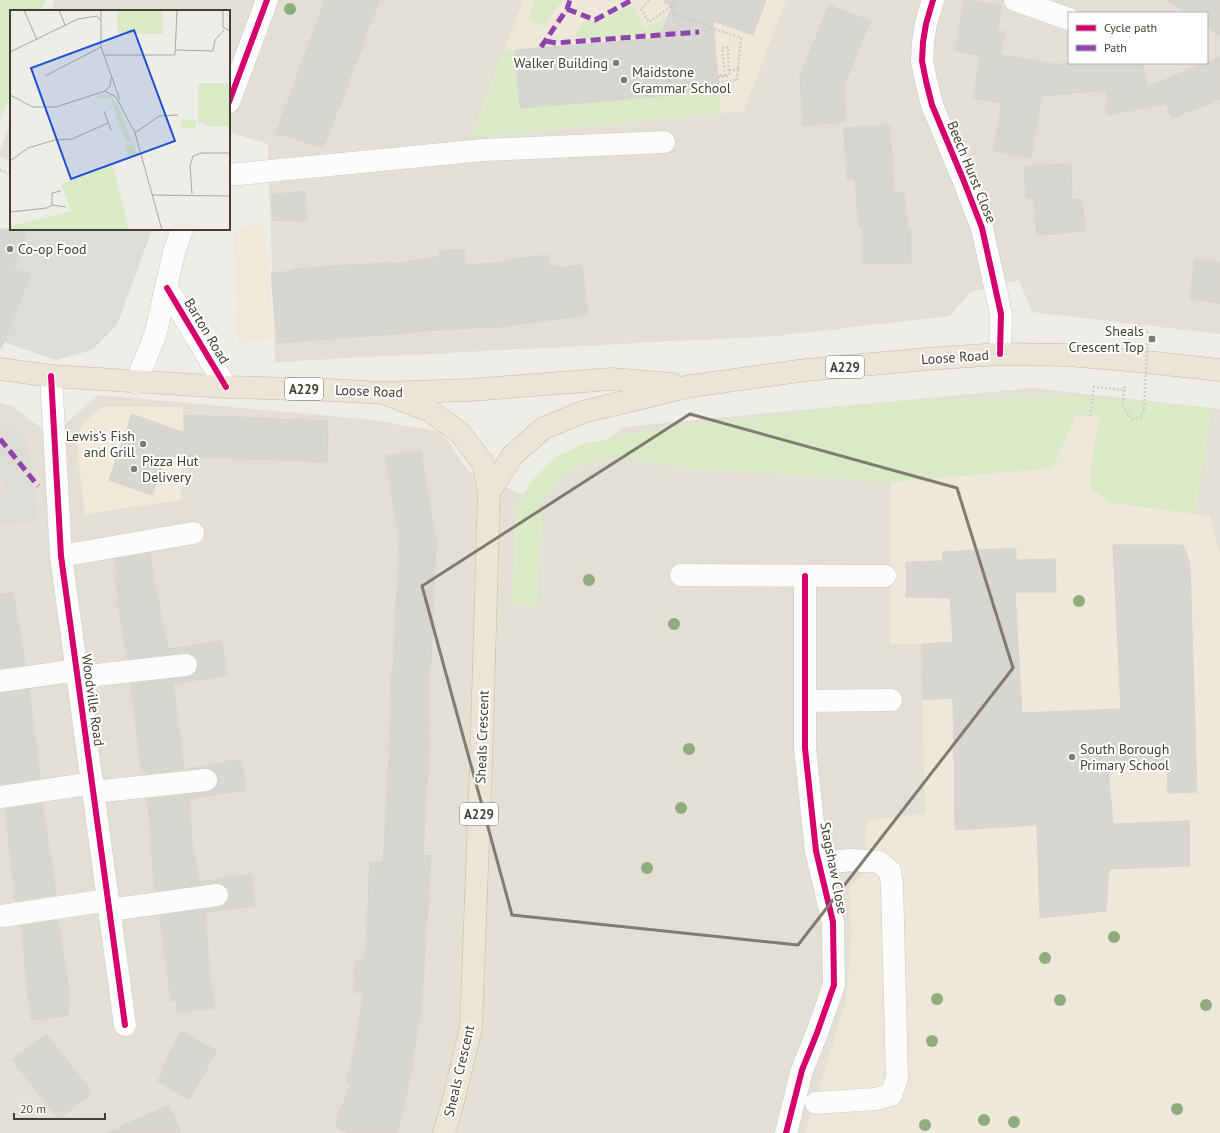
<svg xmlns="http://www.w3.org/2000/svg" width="1220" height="1133" font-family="'PT Sans',sans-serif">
<rect width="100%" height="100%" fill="#eeede8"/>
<path fill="#e3dfd4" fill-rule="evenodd" d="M55,0h1165v334l-188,-22 -13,-32 -48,11 -21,25 -174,20 -501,26 -7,-218 -39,-12v-121h-178zM1069,13h138v50h-138z
M11,120v42l-11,-5v-6z
M1033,388l187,21v724h-1220v-730l12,3 32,24 10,4 44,-39 267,24 77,13 26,39 66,29 89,-73z"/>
<path fill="#f2e9d9" d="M264,225l11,114 -37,3 -5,-108 1,-6z
M104,407h79l-2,93 -96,14 -9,-75 1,-5 7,-11 10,-10z"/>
<path fill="#ede8d9" d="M523,0h263l-42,111 -273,27z
M1075,414l25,3 -9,51 17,34 102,14 10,41v576h-415l41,-132 6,-71 -3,-42 17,-17 -1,-33 3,-18 57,-6 -3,-170h-32l1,-162 162,-14z"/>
<path fill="#dbeac6" d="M0,0h46l-4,11h-31v82l-11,29z
M535,0h27l-18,26 -16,-7z
M631,5l3,1 10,22 24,-12 40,13 -127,10 -6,-4 11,-16 12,4z
M505,49l10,1 5,58 199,-17 2,22 -250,25z
M1079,396l133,12 -17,106 -87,-12 -17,-14v-20l9,-51 -24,-3 -23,54 -162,14 -193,-13 -87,-12 -42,13 -26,29 -6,107 -26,-3 5,-94 12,-24 26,-27 29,-14 89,-18 249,-27z"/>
<path fill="#dedcd7" d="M28,229h121l3,1 -35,95 -25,25 -36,10 -52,-18 25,-67 -16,-6z
M0,419l18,11 10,14 10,78 -38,3v-31l7,-5 -7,-12z"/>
<path fill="#d8d6d0" stroke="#d7d4cd" d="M325,0h55l-17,41 2,1 -16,38 1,1 -11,28h-1l-15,39 -47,-15z
M664,0h102l-13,35 -40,-14 6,70 -199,17 -5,-58 145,-12 12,-32 -8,-3z
M964,0l38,6 -5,24 8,2 -5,23 60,10v-2h82l5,24 73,-30v42l-48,19 -6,-14 -58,11 -3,-11 3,-2 -2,-12 -64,6 -11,62 -38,-7 9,-48 -29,-5 8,-43 -26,-4z
M1168,0h52v35l-13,-8v-14h-20z
M829,5l41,16 -26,65 2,36 -43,3 -3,-49z
M890,125l4,68 10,-1 4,38h3v33h-49v-37l-3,1 -4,-48 -8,1 -3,-52z
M1071,164l1,36 10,-1 3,32 -48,4 -3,-37h-8l-2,-32z
M305,191l2,29 -34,1 -1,-26z
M0,229h28l-15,40 17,6 -28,72h-2z
M464,250l1,15 33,-2 15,-4 35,-4 1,12 10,-1v2l23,-3 6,50 -91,12 -66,3 -24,3 -130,10 -6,-70 23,-2v-2l53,-4v1l45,-4v2l47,-7v-6z
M1195,259l25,3v41l-30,-4z
M132,414l53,19v-18l143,6 -1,41 -161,-6 -14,39 -43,-15z
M421,451l15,90 -4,97 -1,26h-2l-1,70h2l-7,121h8l-10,159 -10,51h2l-16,68h-48l-12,-5v-10l14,-34 -5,-1 12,-46h-2l8,-44 -10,-1 1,-31h10l5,-99 13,1 6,-107 2,-83h2l2,-37 4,-96 -14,-84z
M1113,545h70l7,19 7,228 -29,1 -1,-29 -59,4 5,56 76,-3 1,45 -81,3 -3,42 -66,7 -3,-93 -82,5 -2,-132 -30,2 -1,-56 31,-2 -3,-44 -44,-1v-35l37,-1v-9l73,-4v12l39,-1 1,33h-41l7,121 99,-4z
M150,553l5,33 13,63 54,-8 5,34 -54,9 11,86 -39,4v-3h-3l-12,-87 58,-7 6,-2 3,-5 1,-6 -2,-7 -5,-3 -6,-1 -58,6 -8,-53h-2v-15l-2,-17 2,-1 -2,-14z
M13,593l12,72 -25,3v-74z
M29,689l11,89 -40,6v-91z
M241,759l5,31 -57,9 3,43 7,40 52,-8 4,32 -50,6 5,66 5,30 -37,4 -2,-11h-5l-11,-85 59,-9 6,-2 3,-5 1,-6 -2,-7 -5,-3 -6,-1 -59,8 -1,-4 -1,1 -5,-48 -2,-41 59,-7 6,-2 5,-5v-7l-2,-6 -5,-3 -6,-1 -17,1z
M42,803l14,90h-2v2l-38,6 -11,-92z
M58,920l9,56 2,30 -2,1 1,9 -37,4 -10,-94z
M181,1031l36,20 -28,48 -32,-18 7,-10 -3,-2z
M46,1034l46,58 -33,27 -47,-59z
M169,1105l12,28h-74z"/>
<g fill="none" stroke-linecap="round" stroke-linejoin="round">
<defs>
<path id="minor" d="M933,0l-7,24 -3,18 -1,19 4,20 6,24 31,74 19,49 19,86 -1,40
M1015,0l54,19
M229,102l38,-102
M229,175l254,-25 181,-8
M167,288l59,99
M51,376l10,180 64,469
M136,382l19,-46 19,-84 8,-23
M61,556l132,-23
M681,575l204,1
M78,677l108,-12
M0,681l77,-11
M805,701l86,-1
M94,792l112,-12
M0,797l93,-14
M110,910l107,-15
M2,916l106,-16
M816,1103l59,-4 16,-4 6,-17 -5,-193 -2,-14 -11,-9 -29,-2 -31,4
M786,1133l16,-63 15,-37 17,-48 -1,-63 -17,-71 -11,-103v-172"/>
<path id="highway" d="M0,369l51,7 175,11 104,3 53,3 87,-3 141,-11 62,5
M383,393l47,18 29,21 24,31 6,29 -8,272 -10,264 -19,78 -8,27
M489,492l24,-37 31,-27 39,-16 108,-26 115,-16 121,-11 73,-5 68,1 60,5 92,10"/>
</defs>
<use href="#minor" stroke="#cccac5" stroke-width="23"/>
<use href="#highway" stroke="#c7baa2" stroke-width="23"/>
<path stroke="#d0cdc9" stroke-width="2.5" stroke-dasharray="2 2" stroke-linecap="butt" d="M649,0l-8,9 8,13 23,-16 3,-6
M672,6l1,8 68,24 -4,42 -19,2
M729,70l10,-1
M718,77l11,-1 -1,-29 -6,1 3,27 -7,1
M0,170l11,4
M1131,333l1,-4 5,-5 11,8
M1125,386l-3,19 10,14 9,-2 3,-8
M1090,416l4,-29 31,3"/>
<use href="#minor" stroke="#fcfcfc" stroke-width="22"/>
<use href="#highway" stroke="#ebe5d7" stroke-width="22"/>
<path stroke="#d0cdc9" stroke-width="2.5" stroke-dasharray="2 2" stroke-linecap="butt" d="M1144,409l4,-77"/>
<path stroke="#8e44ad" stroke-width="5" stroke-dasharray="10 5" stroke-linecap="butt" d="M567,9l28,11 37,-20
M546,41l10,2 143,-11
M541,47l26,-38 3,-9
M0,439l38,47"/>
<defs>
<path id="cycleway" d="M933,0l-7,24 -3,18 -1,19 4,20 6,24 31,74 19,49 19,86 -1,40
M229,102l38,-102
M167,288l59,99
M51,376l10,180 64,469
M786,1133l16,-63 15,-37 17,-48 -1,-63 -17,-71 -11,-103v-172"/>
</defs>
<use href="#cycleway" stroke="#fff" stroke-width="8"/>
<use href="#cycleway" stroke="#d6006c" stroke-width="6"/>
</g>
<g fill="#90ac7d">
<circle cx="290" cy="9" r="6"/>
<circle cx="589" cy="580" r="6"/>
<circle cx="1079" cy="601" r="6"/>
<circle cx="674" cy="624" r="6"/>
<circle cx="689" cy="749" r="6"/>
<circle cx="681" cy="808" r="6"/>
<circle cx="647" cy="868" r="6"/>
<circle cx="1114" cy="937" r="6"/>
<circle cx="1045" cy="958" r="6"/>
<circle cx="937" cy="999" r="6"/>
<circle cx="1060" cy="1000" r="6"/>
<circle cx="1206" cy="1005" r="6"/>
<circle cx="932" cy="1041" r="6"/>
<circle cx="1177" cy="1109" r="6"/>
<circle cx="984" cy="1120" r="6"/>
<circle cx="1014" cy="1122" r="6"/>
<circle cx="925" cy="1125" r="6"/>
</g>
<path fill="none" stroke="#807b73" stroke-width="3" stroke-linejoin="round" d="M690,414l267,74 56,180 -215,277 -286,-30 -90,-329z"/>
<g fill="#807b73" stroke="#fff" stroke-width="1.5">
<circle cx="616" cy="63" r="4"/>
<circle cx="624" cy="80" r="4"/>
<circle cx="10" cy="249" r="4"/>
<rect x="1148" y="335" width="8" height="8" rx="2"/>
<circle cx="143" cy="444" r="4"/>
<circle cx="134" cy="469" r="4"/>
<circle cx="1072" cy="757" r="4"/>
</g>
<g text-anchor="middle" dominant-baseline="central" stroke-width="4" stroke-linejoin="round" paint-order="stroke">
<g fill="#fff" stroke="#7c7871" stroke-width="1">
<rect x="826" y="356" width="38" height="22" rx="3"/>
<rect x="285" y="378" width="38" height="22" rx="3"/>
<rect x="460" y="803" width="38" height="22" rx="3"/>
</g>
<g font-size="13" font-weight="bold" fill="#443e34">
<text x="845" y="367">A229</text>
<text x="304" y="389">A229</text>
<text x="479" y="814">A229</text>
</g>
<g font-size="14" fill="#443e34" stroke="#fff" text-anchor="start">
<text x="608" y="63" text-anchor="end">Walker Building</text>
<text x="632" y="72">Maidstone<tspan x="632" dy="16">Grammar School</tspan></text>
<text x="18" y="249">Co-op Food</text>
<text x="1144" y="331" text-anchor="end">Sheals<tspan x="1144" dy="16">Crescent Top</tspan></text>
<text x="135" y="436" text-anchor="end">Lewis’s Fish<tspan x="135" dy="16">and Grill</tspan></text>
<text x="142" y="461">Pizza Hut<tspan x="142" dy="16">Delivery</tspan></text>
<text x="1080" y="749">South Borough<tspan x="1080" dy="16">Primary School</tspan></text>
</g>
<g font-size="14" fill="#443e34" stroke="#fff">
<text transform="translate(972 172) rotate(68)">Beech Hurst Close</text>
<text transform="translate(207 331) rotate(59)">Barton Road</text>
<text transform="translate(955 357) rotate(-4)">Loose Road</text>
<text transform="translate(369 391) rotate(2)">Loose Road</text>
<text transform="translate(93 700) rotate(82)">Woodville Road</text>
<text transform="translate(482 737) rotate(-88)">Sheals Crescent</text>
<text transform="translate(834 868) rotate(79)">Stagshaw Close</text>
<text transform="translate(459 1071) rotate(-77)">Sheals Crescent</text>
</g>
</g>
<g transform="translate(10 10)">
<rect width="220" height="220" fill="#eeede8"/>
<path d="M107,0h46v24h-45zM191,73h26l3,3v40h-24l-1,-3h-7v-38zM95,84l6,2 7,10 19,48 -10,2 -1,-10 6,-2v-2h-6l-16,-44 -13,1 -1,-2zM171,109l15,1v9l-15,-1zM103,155l16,65h-119v-4l61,-15 -10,-27z" fill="#dbeac6"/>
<path fill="none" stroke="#aaa7a0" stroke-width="1" d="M14,0l13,30M49,0l6,15M91,0v37l19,53M213,0v17l7,4M166,40l37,1 2,-11 9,-10M0,42l68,-33 19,-3 3,4M94,45h71l2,-45M35,66l56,-29M95,81l11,6 19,36 27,97M0,85l23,12h23l49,-16 5,-5 1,-8M94,101l7,19M125,123l24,-17 19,-1M0,151l18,-13 27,-8 17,-1 36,-16M182,184l-2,-28 3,-10 9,-3h28M142,185l78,1M42,195l14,2M0,202l37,-4 5,-3v-12l9,-2"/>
<path fill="#1d4ed8" fill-opacity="0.15" stroke="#1d4ed8" stroke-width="2" d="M124,20l41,111 -104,38 -40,-111z"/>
<rect width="220" height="220" fill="none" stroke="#443e34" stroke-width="2"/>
</g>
<rect x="1068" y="12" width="140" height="52" fill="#ffffff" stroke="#b4b2ae"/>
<rect x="1076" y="25" width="20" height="6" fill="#d6006c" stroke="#b4b2ae"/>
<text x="1104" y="32" font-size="12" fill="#443e34">Cycle path</text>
<rect x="1076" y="45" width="20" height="6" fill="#8e44ad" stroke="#b4b2ae"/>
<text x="1104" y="52" font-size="12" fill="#443e34">Path</text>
<path d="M14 1113v6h91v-6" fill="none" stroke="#443e34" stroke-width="2"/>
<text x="20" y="1113" font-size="12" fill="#443e34" stroke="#ffffff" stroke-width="3" paint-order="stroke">20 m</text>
</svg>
